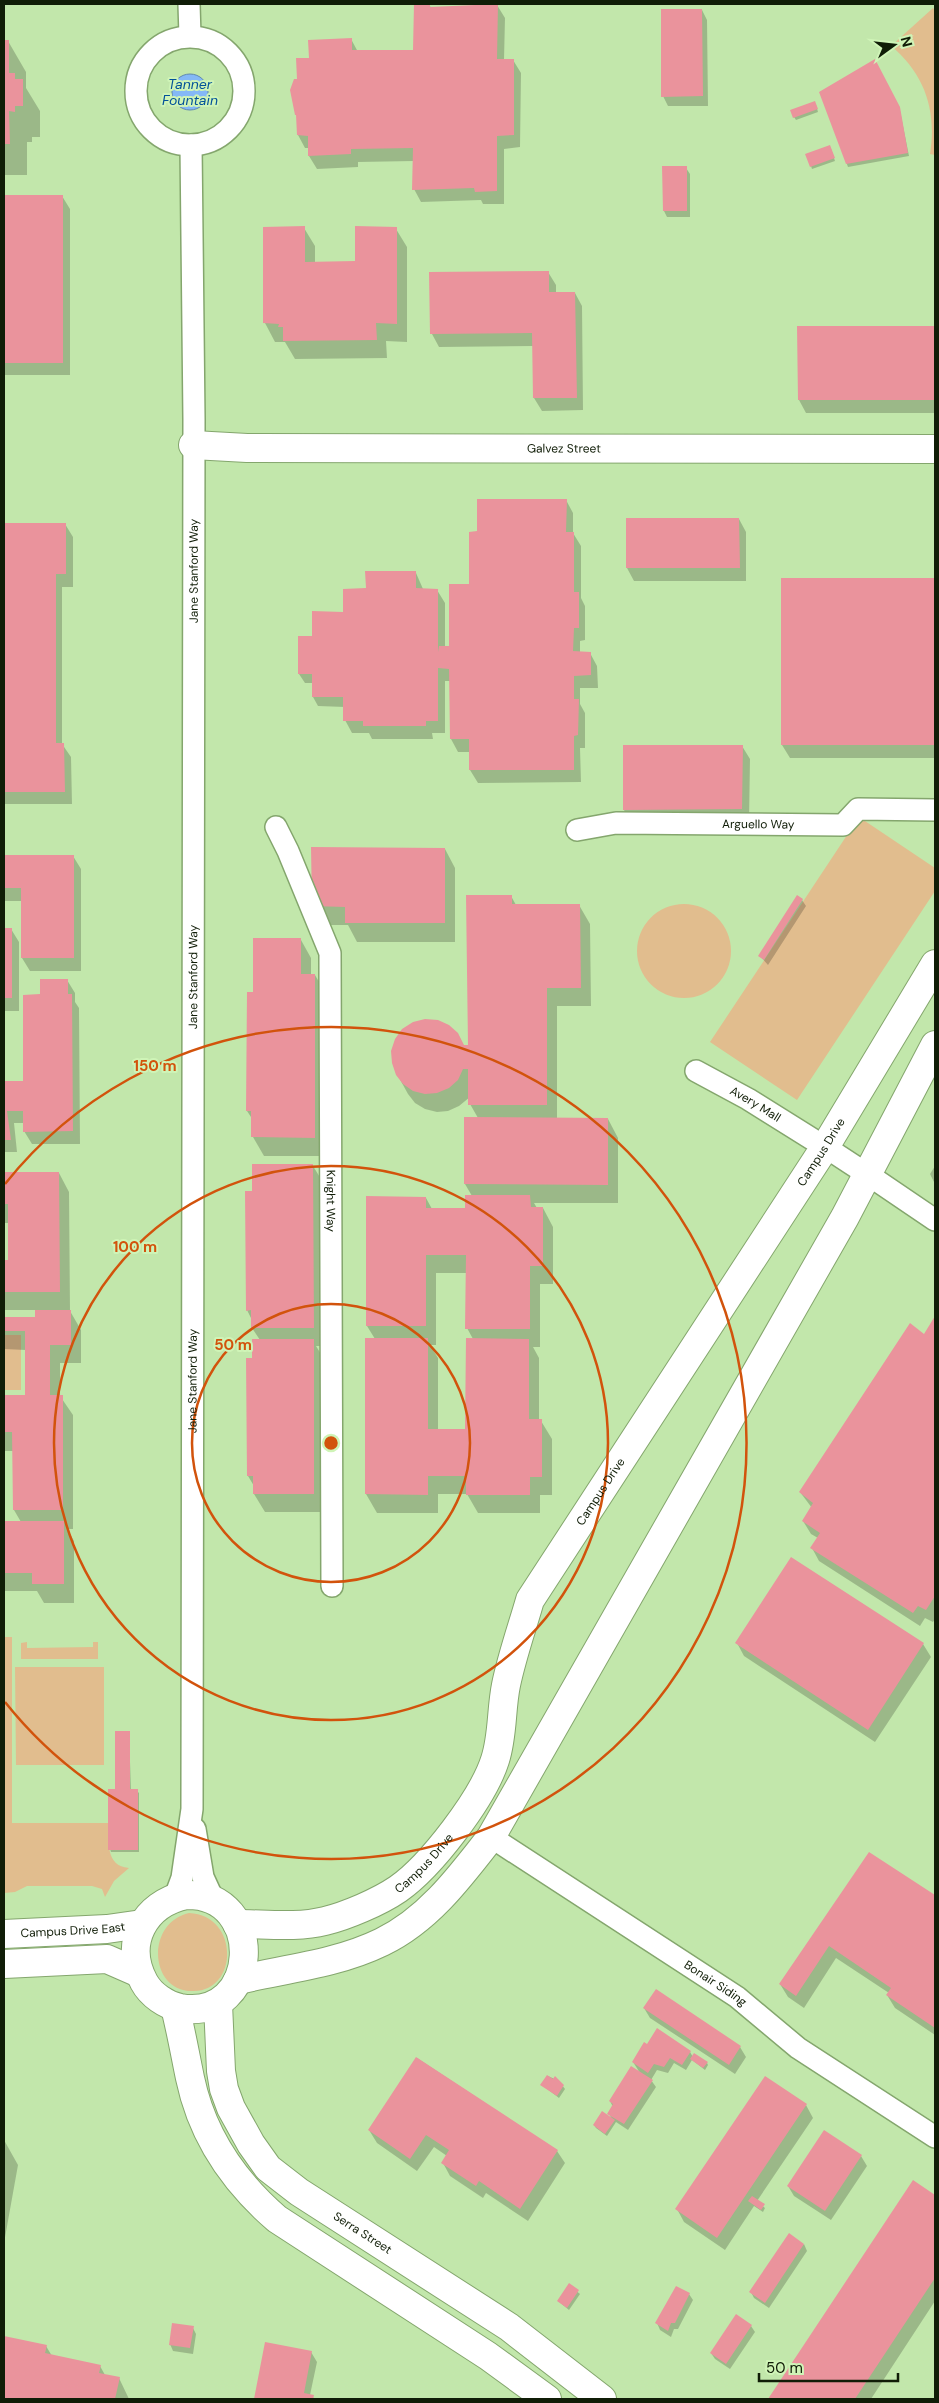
<svg xmlns="http://www.w3.org/2000/svg" width="939" height="2403" font-family="'DM Sans',sans-serif">
<rect width="100%" height="100%" fill="#c2e7ab"/>
<path fill="#e1bd8e" d="M933,8l2,3v144l-5,-1c7,-43 -5,-80 -39,-108z
M859,817l76,51v23l-138,209 -87,-58z
M637 951a47 47 0 1 1 94 0a47 47 0 1 1-94 0Z
M4,1335h17v55h-17z
M4,1637h8v186h96c1,18 -3,43 21,45l-15,13 -9,16 -3,-8 -10,-3h-65l-12,6 -11,1z
M27,1642v6l66,-1v-5h5v17h-77v-16z
M15,1667h89v98h-88z
M189,1913c50,2 50,77 5,78 -45,2 -49,-68 -5,-78z"/>
<path fill="#84b8f6" stroke="#618aae" d="M172 92a18 18 0 1 1 36 0a18 18 0 1 1-36 0Z"/>
<path fill="#0003" fill-rule="evenodd" d="M497,5l8,13 -1,42h9l8,13 -1,74 -16,2v55h-21l-2,-4 -60,2 -7,-13v-28l-56,1v5l-41,2 -8,-13v-8h-4l-7,-13v-54l12,-22 41,-20 7,13 56,-1 16,-45 1,2z
M702,10l5,10 1,86h-40l-5,-10z
M4,41h4l18,31v16l14,23v26h-8v5h-5v33h-23z
M821,93l79,18 9,45 -61,11z
M816,105l2,7 -22,8 -2,-3z
M831,149l4,12 -23,8 -1,-3z
M686,168l4,6v43h-23l-3,-6z
M4,196h58l8,13v166h-66z
M304,228l11,18v17l41,-1 40,-33 11,18v95l-21,-1 1,17 -92,1 -10,-17h-10l-10,-19z
M548,272l8,13v9l19,-1 7,13 1,104 -41,1 -8,-13v-52l-95,1 -7,-13 -1,-61z
M799,327h136v86h-129l-7,-13z
M566,500l7,13v20l8,13v52l4,8v34l-5,1v12h10l7,13 1,22h-18v16l5,9v35h-5l1,34 -103,1 -8,-13v-18h-12l-7,-13 -1,-58h-5v52h-13l1,6h-61l-3,-6h-17l-7,-13v-13l-27,-1 -5,-9v-14h-8l-6,-9 14,-37 30,-24 24,-24 49,-16 7,16 14,1 8,13v45h5l20,-63 8,-53z
M739,519l7,13v49h-112l-7,-13z
M4,524h61l8,13v50h-11v157l9,13 1,47h-68z
M782,579h153v179h-145l-8,-13z
M742,746l8,13 -1,63 -118,1 -7,-13z
M445,849l10,19v74h-98l-9,-17h-24l-11,-19z
M4,856h69l8,13v102h-51l-8,-13v-57h-18z
M511,896l5,9h63l11,19 1,82h-34v113h51l10,19v65h-84l3,5h6l10,19v57h-13v63h-7l6,11v63h2l11,18v56h-12v18h-62l-11,-19h-29v19h-61l-11,-19 1,-155h8l-8,-13 59,-128 6,11 34,1 6,-14 -7,-12 1,-66h12l-8,-14v-7l-11,9 -11,5 -11,1 -12,-3 -10,-6 -7,-9 -11,-20 67,-28h5zM436,1273h31v55l6,11 -7,91h-28v-72l-8,-13h6z
M802,900l4,6 -38,59 -8,-9z
M4,929h7l8,13v69h-15z
M301,940l10,18v17h4l11,19 -1,162h-61l-11,-19v-17l-6,-9 7,-118z
M67,980l8,13v9l4,6 1,136h-48l-8,-13v-8h-10l3,29h-13v-70h21l17,-86z
M313,1166l11,18v162h-8l8,13 1,153h-60l-11,-18v-8l-6,-10 5,-117 7,-19 -8,-12v-8l-5,-10 6,-118z
M935,1166v18l-5,-10z
M4,1173h55l10,19 1,119 11,19v33h-21v33l13,19v114h-6l7,12v62h-30l-7,-12h-33v-69h17l-7,-12v-59h-10v-55h22v-46l-22,-1v-31h33v-8h-33v-49h6l-1,-38h-5z
M935,1318v301l-2,3 -8,-4 -5,8 -101,-65 -7,-13 6,-10 -7,-4 -8,-13 9,-13 -12,-16 125,-156z
M792,1559l131,85 8,13 -56,85 -131,-86 -7,-13z
M129,1732l2,59h6l2,2v59h-28l-1,-3 6,-59z
M870,1854l65,43v138l-40,-27 -8,-13 2,-2 -53,-35 -32,50 -16,-11 -8,-13z
M644,2008l96,39 6,10 -11,17 -85,-56z
M690,2052l3,5 14,6 1,2 -3,5 -13,-10 -6,10 -12,-7 -6,10 -11,-3 -6,10 5,7 -28,43 -12,-8 -9,14 -11,-8 -2,-3 18,-6 -3,-5 4,-7 -3,-6 30,-28 -7,-11z
M417,2058l140,93 8,12 -37,58 -42,-28 -3,5 -33,-22 -7,-13 4,-7 -13,-9 -17,24 -40,-28 -8,-13z
M548,2076l11,5 6,8 -6,9 -17,-13z
M806,2105l7,13 -56,83 8,7 -2,4 -9,-6 -29,44 -41,-28 -7,-13z
M4,2140l14,25 -14,78z
M861,2156l6,10 -36,54 -37,-24 -6,-10z
M913,2182l22,14v105l-64,98h-102z
M804,2244l3,7 -38,57 -15,-10 -3,-6z
M569,2285l11,9 -11,16 -11,-9z
M689,2294l4,6 -15,29h-4l-3,8 -11,-7 -3,-7z
M751,2326l4,6 -25,37 -15,-10 -4,-6z
M193,2328l3,6 -3,20 -20,-3 -3,-7z
M4,2338l42,8 6,10 48,10 5,9 14,3 10,21h-125z
M266,2343l45,9 6,10 -7,33 5,4h-60z"/>
<path fill="#ea939c" d="M414,4h16v3l68,-3 -1,55h17v76l-17,1v55l-22,1 -1,-4 -62,2 1,-42 -62,1v5l-43,2v-20l-11,-1 -1,-20h-1l-5,-25 4,-11h3l-1,-21h13l-1,-18 44,-2v12h61z
M661,9h41l1,87 -42,1z
M4,40h5v33h6v6h8v27h-8v6l-6,-1 1,33h-6z
M875,59l25,48 8,46 -62,11 -27,-72z
M815,101l3,8 -25,9 -3,-8z
M830,145l5,13 -25,9 -5,-13z
M662,166h25v45h-24z
M4,195h59v168h-59z
M305,226v36l50,-1v-35l42,1v97l-21,-1 1,17 -94,1v-14h-5l1,-3 -16,-1v-96z
M549,271v21h26l2,106h-44l-1,-65 -102,1 -1,-62z
M797,326h138v74h-137z
M477,499h90l-1,33h8v60h5v36h-5l-1,23 18,1v23l-17,1v23h5l-1,36 -4,1v34h-105v-31h-19l-1,-70 -11,-1v53h-12v5h-63v-5h-20v-24h-31v-23h-14v-38h14v-25l31,1v-23l23,-1 -1,-17h51v17l22,1v63l1,-6h10v-62h20v-52l8,-1z
M626,518h113l1,50h-114z
M4,523h62v51h-10v169h8l1,49h-61z
M781,578h154v167h-154z
M623,745h120l-1,64 -119,1z
M311,847l134,1v75h-100v-16l-33,-1z
M4,855h70v103h-53v-70h-17z
M466,895h46v9h68l1,84h-34v117h-79v-36h-5l-5,11 -9,8 -12,5 -12,1 -12,-3 -10,-7 -7,-9 -4,-12 -1,-12 4,-12 7,-10 11,-7 12,-3 13,1 11,5 9,8 6,12h4z
M797,895l6,4 -39,61 -6,-4z
M4,928h8v70h-8z
M253,938h48v36h14v164l-64,-1v-26h-5l1,-119h6z
M40,979h28v15h4l1,137 -50,1v-21h-16l4,29h-7v-59h19v-86l17,-1z
M464,1117l144,1v67l-144,-1z
M252,1164h61l1,164h-63v-18l-5,1 -1,-120h7z
M4,1172h55l1,120h-56v-32h4v-56h-4z
M465,1195h65l1,12h12v59h-13v63h-65l1,-74h-40v71h-60v-130l60,1v11h39z
M35,1310h36v35h-21v50h13v115h-50l-1,-78h-8v-37h21v-64h-21v-14h31z
M935,1316v280l-9,14 -8,-4 -5,7 -103,-65 10,-15 -18,-12 11,-18 -14,-11 111,-169 14,11z
M365,1338h63v91h37l1,-91 63,1v80h13v58h-12v18h-64v-19h-38v19l-63,-1z
M252,1339h62v155h-61v-18h-6l-1,-118h6z
M4,1521h60v63h-32v-11h-28z
M791,1557l133,86 -56,87 -133,-87z
M115,1731h15v58h8v61h-30v-61h7z
M869,1852l66,43v133l-49,-33 5,-7 -62,-42 -33,50 -17,-12z
M656,1989l85,57 -12,19 -86,-57z
M657,2028l34,23 -9,14 -12,-7 -6,9 -10,-3 -6,9 -16,-11 12,-20 3,2z
M694,2053l14,9 -5,6 -13,-9z
M416,2057l142,93 -38,59 -41,-28 -3,5 -35,-23 8,-13 -23,-15 -16,24 -42,-29z
M631,2066l22,14 -29,44 -17,-10 6,-10 -4,-3z
M547,2075l6,4 2,-3 9,9 -7,11 -17,-11z
M765,2076l42,28 -90,134 -42,-29z
M602,2111l13,9 -10,14 -12,-9z
M824,2130l38,25 -37,56 -38,-25z
M913,2180l22,15v83l-80,121h-87z
M752,2196l13,8 -4,6 -13,-9z
M789,2233l15,11 -39,59 -16,-11z
M569,2283l10,7 -12,18 -10,-7z
M676,2286l14,7 -15,30h-4l-3,8 -13,-8z
M736,2314l16,11 -26,39 -16,-11z
M172,2323l22,3 -4,22 -21,-3z
M4,2336l43,9 -2,8 56,12 -2,8 21,4 -5,22h-111z
M265,2342l47,9 -8,42 10,2 -1,4h-59z"/>
<g fill="none" stroke-linecap="round" stroke-linejoin="round">
<defs>
<g id="street">
<path d="M189,4l1,32"/>
<circle cx="190" cy="91" r="54"/>
<path id="s1" d="M276,827l12,24 42,102 2,633"/>
<path id="s2" d="M577,830l39,-7 227,2 15,-16 77,1"/>
<path id="s3" d="M696,1071l52,28 64,40"/>
<path d="M830,1150l29,19"/>
<path d="M876,1180l59,40"/>
<path d="M195,1829l8,48 11,24"/>
<path id="s4" d="M491,1837l246,160 61,51 137,89"/>
<path id="s5" d="M175,1897l7,-19 10,-69 2,-1390 -3,-274"/>
</g>
<g id="secondary">
<path id="s6" d="M193,445l54,3 688,1"/>
<path d="M186,1895c81,-2 75,127 -6,113 -14,-3 -29,-13 -36,-26 -21,-39 0,-78 42,-87z"/>
<path id="s7" d="M237,1924c29,0 60,4 88,-3 21,-5 54,-19 73,-32 33,-23 85,-91 97,-129 8,-24 6,-51 11,-75 6,-29 16,-57 24,-85l295,-453 110,-183"/>
<path id="s8" d="M4,1934l103,-5 35,-5"/>
<path d="M4,1964l103,-5 32,14"/>
<path d="M238,1980c47,-11 99,-16 144,-38 46,-22 78,-65 109,-105l354,-620 90,-172"/>
<path id="s9" d="M218,2004l3,67 3,18 7,19 20,36 17,24 31,24 210,135 93,72"/>
<path d="M175,2007c6,24 10,47 15,71 12,58 43,103 87,141l211,137 59,43"/>
</g>
</defs>
<use href="#street" stroke="#84a66d" stroke-width="24"/>
<use href="#secondary" stroke="#84a66d" stroke-width="30"/>
<use href="#street" stroke="#fff" stroke-width="21"/>
<use href="#secondary" stroke="#fff" stroke-width="28"/>
</g>
<g fill="none" stroke="#d2530c" stroke-width="2.5">
<circle cx="331" cy="1443" r="139"/>
<circle cx="331" cy="1443" r="277"/>
<path d="M5 1184A416 416 0 1 1 5 1702"/>
</g>
<g text-anchor="middle" dominant-baseline="central" stroke-width="4" stroke-linejoin="round" paint-order="stroke">
<g font-size="12" fill="#101d07" stroke="#cff4b7">
<text stroke="none"><textPath href="#s6" startOffset="371">Galvez Street</textPath></text>
<text stroke="none"><textPath href="#s5" startOffset="1328">Jane Stanford Way</textPath></text>
<text stroke="none"><textPath href="#s2" startOffset="182">Arguello Way</textPath></text>
<text stroke="none"><textPath href="#s5" startOffset="922">Jane Stanford Way</textPath></text>
<text stroke="none"><textPath href="#s3" startOffset="68">Avery Mall</textPath></text>
<text stroke="none"><textPath href="#s7" startOffset="1030">Campus Drive</textPath></text>
<text stroke="none"><textPath href="#s1" startOffset="385">Knight Way</textPath></text>
<text stroke="none"><textPath href="#s5" startOffset="518">Jane Stanford Way</textPath></text>
<text stroke="none"><textPath href="#s7" startOffset="625">Campus Drive</textPath></text>
<text stroke="none"><textPath href="#s7" startOffset="205">Campus Drive</textPath></text>
<text stroke="none"><textPath href="#s8" startOffset="69">Campus Drive East</textPath></text>
<text stroke="none"><textPath href="#s4" startOffset="268">Bonair Siding</textPath></text>
<text stroke="none"><textPath href="#s9" startOffset="291">Serra Street</textPath></text>
</g>
<g font-size="14" font-style="italic" fill="#015199" stroke="#cff4b7">
<text x="190" y="84">Tanner<tspan x="190" dy="16">Fountain</tspan></text>
</g>
</g>
<circle cx="331" cy="1443" r="8" fill="#d2530c" stroke="#cff4b7" stroke-width="2.5"/>
<g font-size="15" text-anchor="middle" font-weight="bold" fill="#d2530c" stroke="#cff4b7" stroke-width="4" stroke-linejoin="round" paint-order="stroke">
<text x="155" y="1071">150 m</text>
<text x="135" y="1252">100 m</text>
<text x="233" y="1350">50 m</text>
</g>
<rect width="939" height="2403" fill="none" stroke="#101d07" stroke-width="10"/>
<g transform="translate(894 45) rotate(75)" stroke="#cff4b7" stroke-width="4" paint-order="stroke">
<path d="M0-4L9 19L0 12L-9 19Z" fill="#101d07"/>
<text y="-8" font-size="14" font-weight="bold" text-anchor="middle" fill="#101d07">N</text>
</g>
<path d="M759 2373v8h139v-8" fill="none" stroke="#101d07" stroke-width="2.5"/>
<text x="766" y="2373" font-size="15" fill="#101d07" stroke="#cff4b7" stroke-width="4" paint-order="stroke">50 m</text>
</svg>
